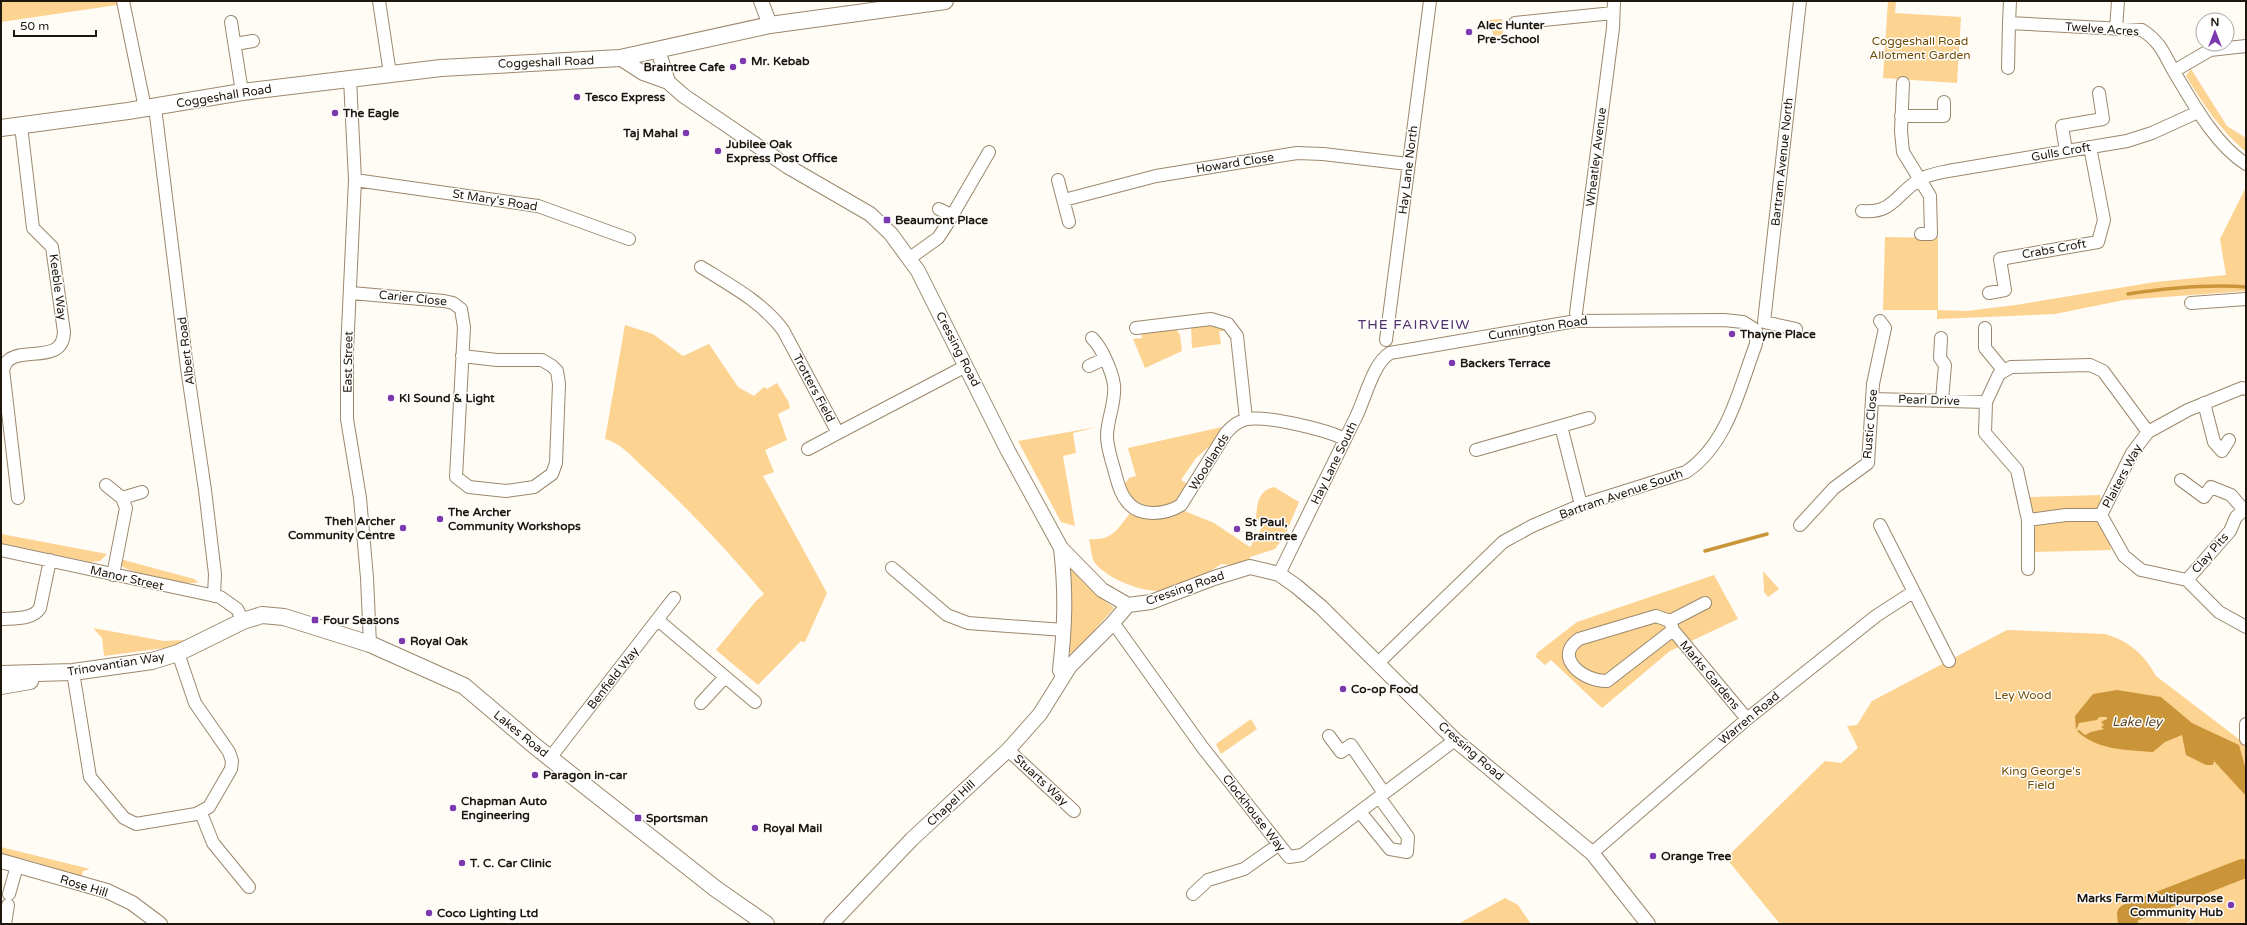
<svg xmlns="http://www.w3.org/2000/svg" width="2247" height="925" font-family="'Varela Round',sans-serif">
<style>
.green{fill:#fdd392}
.water{fill:#ca9539}
.lines{fill:none;stroke-linecap:round;stroke-linejoin:round}
.stream{stroke:#ca9539;stroke-width:3.5}
.river{stroke:#ca9539;stroke-width:20}
.minor-casing{stroke:#9b886d;stroke-width:14}
.tertiary-casing{stroke:#9b886d;stroke-width:16}
.secondary-casing{stroke:#9b886d;stroke-width:18}
.minor{stroke:#fff;stroke-width:12}
.tertiary{stroke:#fff;stroke-width:14}
.secondary{stroke:#fff;stroke-width:16}
.poi-dot{fill:#7c39ae;stroke:#fff;stroke-width:1.5}
.labels{text-anchor:middle;dominant-baseline:central;stroke-width:3;stroke-linejoin:round;paint-order:stroke}
.poi-label{font-size:12px;font-weight:bold;fill:#1e170d;stroke:#fff;text-anchor:start}
.street-label{font-size:12px;fill:#1e170d;stroke:#fff}
.park-label{font-size:12px;fill:#704d03;stroke:#fff}
.water-label{font-size:13px;font-style:italic;fill:#624b26;stroke:#fff}
.quarter-label{font-size:14px;letter-spacing:1px;fill:#4e2f69;stroke:#fff}
</style>
<rect width="100%" height="100%" fill="#fffbf5"/>
<path class="green" d="M 1,1 L 120,1 L 117,5 L 1,22 Z
M 1888,1 L 1896,1 L 1895,13 L 1961,17 L 1957,83 L 1883,78 Z
M 1502,19 L 1503,35 L 1494,36 L 1487,20 Z
M 2191,69 L 2227,126 L 2246,138 L 2246,152 C 2221,131 2203,104 2186,76 Z
M 2246,187 L 2246,291 L 2124,300 L 2055,314 L 1937,319 L 1937,310 L 1883,310 L 1885,237 L 1938,238 L 1938,310 L 1966,311 L 2016,305 L 2155,282 L 2226,275 L 2220,239 Z
M 1216,323 L 1228,331 L 1219,331 L 1221,344 L 1192,348 L 1191,327 Z
M 625,325 L 653,334 L 683,356 L 709,344 L 738,387 L 754,396 L 764,387 L 767,389 L 777,383 L 788,401 L 790,408 L 778,414 L 787,440 L 765,450 L 774,472 L 763,476 L 827,593 L 805,642 L 801,641 L 758,685 L 716,650 L 756,601 L 764,594 C 727,550 687,507 644,468 C 632,457 621,443 605,439 Z
M 1176,329 L 1180,335 L 1182,351 L 1145,368 L 1133,339 L 1142,338 L 1141,330 Z
M 1097,427 L 1073,433 L 1076,453 L 1063,456 L 1075,526 L 1061,522 L 1018,441 Z
M 1222,427 L 1211,445 L 1196,458 L 1181,480 L 1188,484 C 1183,491 1179,500 1170,504 C 1151,512 1130,502 1125,484 L 1129,478 L 1136,476 L 1128,448 Z
M 1274,487 L 1299,502 L 1285,535 L 1275,549 L 1250,557 L 1249,564 L 1240,566 L 1221,564 C 1211,572 1180,586 1168,590 C 1148,595 1108,580 1095,563 C 1091,558 1091,546 1089,539 C 1112,541 1117,530 1130,513 L 1160,518 L 1173,517 L 1182,510 L 1214,523 L 1250,547 L 1264,524 L 1256,518 C 1257,504 1258,491 1274,487 Z
M 2100,495 L 2111,550 L 2034,552 L 2030,497 Z
M 1,534 L 107,554 L 100,561 L 90,562 L 1,543 Z
M 120,559 L 194,579 L 198,582 C 190,587 130,573 122,566 Z
M 1068,563 L 1071,563 L 1096,594 L 1114,608 L 1076,651 L 1068,654 L 1070,645 Z
M 1763,571 L 1779,589 L 1768,597 L 1764,592 Z
M 1714,575 L 1738,619 L 1670,651 L 1602,708 L 1551,660 L 1545,665 L 1536,657 L 1537,653 L 1577,622 Z
M 93,628 L 164,641 L 186,640 L 172,647 L 104,656 L 102,638 Z
M 2007,630 L 2105,634 C 2129,641 2144,654 2156,676 L 2244,743 L 2246,748 L 2246,924 L 2187,924 L 2194,919 L 2185,924 L 1780,924 L 1726,858 L 1825,761 L 1841,763 L 1858,748 L 1847,726 L 1857,725 L 1872,701 Z
M 1251,719 L 1257,729 L 1221,754 L 1216,744 Z
M 1,847 L 90,869 L 83,871 L 81,878 C 55,872 29,854 1,858 Z
M 1505,898 L 1518,905 L 1531,924 L 1458,924 Z"/>
<path class="water" d="M 2117,690 L 2161,697 L 2192,723 L 2239,745 L 2246,770 L 2246,796 L 2214,761 L 2213,765 L 2206,765 L 2186,755 L 2182,735 L 2165,742 L 2153,752 C 2127,750 2096,750 2077,731 L 2079,730 L 2085,735 L 2091,732 L 2104,729 L 2101,727 L 2104,725 L 2101,722 L 2107,719 L 2107,717 L 2099,717 L 2097,720 L 2079,723 L 2076,730 L 2075,716 L 2093,694 Z"/>
<g class="lines">
<path class="stream" d="M 2128,294 C 2168,288 2206,284 2246,287
M 1705,551 L 1767,534"/>
<path class="river" d="M 2128,924 L 2127,914 L 2242,869"/>
<defs>
<path id="minor" d="M 123,1 L 145,108
M 379,1 L 390,74
M 2010,1 L 2009,23 L 2142,30 C 2162,43 2164,55 2176,75 C 2194,105 2216,145 2246,164
M 231,22 L 242,92
M 1515,23 L 1613,13
M 2116,29 L 2118,1
M 235,44 L 253,41
M 2008,68 L 2009,23
M 2174,71 L 2210,50 L 2246,46
M 350,79 L 355,180 L 347,351 L 347,419 L 360,498 L 367,578 L 370,644
M 1903,83 L 1901,131 L 1903,152 L 1930,196 L 1931,234 L 1921,234
M 155,107 L 187,368 L 205,490 L 215,574 L 214,596
M 1901,116 L 1944,116 L 1944,102
M 2066,151 L 2062,126 L 2103,119 L 2099,93
M 355,180 L 538,206 L 629,239
M 1058,180 L 1069,222
M 1064,200 L 1156,176 L 1297,153 L 1323,154 L 1408,164
M 939,209 L 953,216
M 1862,211 C 1893,214 1896,194 1919,180 C 1926,175 1939,173 1948,171 L 2127,141 L 2152,133 L 2198,112
M 910,258 L 938,238 L 946,226 L 989,152
M 701,267 C 730,285 762,302 783,330 L 838,433 L 966,366
M 351,293 L 444,301 L 453,303 L 461,309 L 464,327 L 456,477 L 469,487 L 506,491 L 534,487 L 552,474 L 556,463 L 559,384 L 557,371 L 552,366 L 542,360 L 497,360 L 462,356
M 1989,293 L 2005,290 L 2000,259 L 2098,242 L 2104,220 L 2090,147
M 2191,303 L 2246,299
M 1576,313 L 1613,28 L 1614,1
M 1136,328 L 1211,319 L 1228,324 L 1237,336 L 1246,419
M 1985,328 L 1985,348 L 2004,371
M 1796,329 L 1764,322 L 1800,1
M 1092,338 C 1102,348 1112,371 1114,385 C 1116,402 1107,419 1107,436 C 1107,447 1111,458 1114,469 C 1117,479 1119,492 1126,500 C 1138,518 1165,515 1181,505 L 1226,433 C 1232,426 1238,421 1247,419 C 1269,416 1324,429 1345,439
M 1941,338 L 1940,358 L 1945,365 L 1942,400
M 1386,340 L 1430,1
M 1089,366 L 1104,359
M 1873,399 L 1986,402
M 2204,403 L 2214,442 L 2222,451 L 2229,440
M 1561,426 L 1589,418
M 808,449 L 838,433
M 1476,450 L 1561,426 L 1581,505
M 2181,480 L 2204,497 L 2211,487 L 2231,495 L 2243,509
M 106,485 L 122,498 L 126,508 L 113,575
M 18,498 L 3,369 C 5,366 6,361 10,359 C 27,348 63,363 64,332 L 52,247 L 33,228 L 21,126
M 122,498 L 142,492
M 2028,520 L 2066,515 L 2101,515
M 1800,525 L 1834,488 L 1868,463 L 1873,384 L 1885,328 L 1880,321
M 1880,525 L 1949,661
M 1,550 L 220,597 L 237,609 L 243,621
M 892,568 L 947,615 L 968,623 L 1064,630
M 2028,569 L 2028,520 L 2017,470 L 1985,433 L 1986,402 L 1999,374 L 2011,367 L 2090,365 L 2103,371 L 2148,432
M 1279,574 C 1304,522 1330,470 1356,417 C 1365,399 1373,363 1390,353 L 1576,321 L 1724,320 L 1743,322 L 1756,330 L 1756,344 C 1739,389 1728,444 1686,472 L 1581,505 L 1532,526 L 1503,542 L 1377,664
M 2187,580 L 2141,570 L 2124,556 L 2101,515 L 2132,453 L 2148,432 L 2188,410 L 2242,388 L 2246,389
M 2187,580 L 2230,531 L 2236,517 L 2246,508
M 2187,580 L 2219,612 L 2246,627
M 1,619 C 13,618 33,620 40,608 L 50,560
M 659,621 L 755,702
M 1670,621 L 1705,603
M 1111,625 L 1117,628 L 1203,748 L 1289,857 L 1302,855 L 1455,740
M 1673,630 L 1607,681 C 1585,682 1552,658 1579,639 L 1656,616 L 1670,621 L 1673,630 L 1747,719
M 73,672 L 90,777 L 124,818 L 136,824 L 196,814 L 209,807 L 231,769 L 232,761 L 229,752 L 195,703 L 178,653
M 701,703 L 725,677
M 2246,724 L 2246,739
M 1329,736 L 1341,752 L 1351,745 L 1384,793
M 1008,750 L 1074,811
M 550,758 L 674,598
M 1360,812 L 1390,849 L 1407,852 L 1408,837 L 1379,797
M 201,813 L 213,843 L 249,887
M 1592,853 L 1747,719 L 1876,616 L 1913,592
M 9,894 L 17,866
M 1193,894 L 1208,880 L 1244,869 L 1278,845
M 5,924 L 8,905"/>
<path id="tertiary" d="M 761,1 L 770,25
M 658,50 L 668,82 L 684,96 L 787,166 L 870,214 L 891,234 L 918,271 L 1008,451 L 1061,548 L 1102,590 L 1128,605 L 1151,602 L 1214,578 L 1250,567 L 1279,574 L 1296,586 L 1321,607 L 1455,740 L 1592,853 L 1648,924
M 620,58 L 643,73 L 668,82
M 1061,548 C 1066,593 1065,625 1060,670 L 1063,677
M 1,861 L 107,891 L 132,903 L 160,924
M 831,924 L 912,839 L 1008,750 L 1040,714 L 1070,666 L 1111,625 L 1128,605"/>
<path id="secondary" d="M 1,128 L 128,111 L 242,92 L 441,68 L 620,58 L 770,25 L 945,1
M 1,674 L 73,672 L 152,661 L 178,653 L 243,621 L 262,615 L 284,617 L 370,644 L 464,686 L 536,747 L 716,889 L 766,924
M 1,686 L 30,681"/>
</defs>
<use href="#minor" class="minor-casing"/>
<use href="#tertiary" class="tertiary-casing"/>
<use href="#secondary" class="secondary-casing"/>
<use href="#minor" class="minor"/>
<use href="#tertiary" class="tertiary"/>
<use href="#secondary" class="secondary"/>
</g>
<g class="poi-dot">
<circle cx="1469" cy="32" r="4"/>
<circle cx="743" cy="61" r="4"/>
<circle cx="733" cy="67" r="4"/>
<circle cx="577" cy="97" r="4"/>
<circle cx="335" cy="113" r="4"/>
<circle cx="686" cy="133" r="4"/>
<circle cx="718" cy="151" r="4"/>
<rect x="883" y="216" width="8" height="8" rx="2"/>
<circle cx="1732" cy="334" r="4"/>
<circle cx="1452" cy="363" r="4"/>
<circle cx="391" cy="398" r="4"/>
<circle cx="440" cy="519" r="4"/>
<circle cx="403" cy="528" r="4"/>
<circle cx="1237" cy="529" r="4"/>
<rect x="311" y="616" width="8" height="8" rx="2"/>
<circle cx="402" cy="641" r="4"/>
<circle cx="1343" cy="689" r="4"/>
<circle cx="535" cy="775" r="4"/>
<circle cx="453" cy="808" r="4"/>
<rect x="634" y="814" width="8" height="8" rx="2"/>
<circle cx="755" cy="828" r="4"/>
<circle cx="1653" cy="856" r="4"/>
<circle cx="462" cy="863" r="4"/>
<circle cx="2231" cy="905" r="4"/>
<circle cx="429" cy="913" r="4"/>
</g>
<g class="labels">
<g class="poi-label">
<text x="1477" y="25">Alec Hunter<tspan x="1477" dy="14">Pre-School</tspan></text>
<text x="751" y="61">Mr. Kebab</text>
<text x="725" y="67" text-anchor="end">Braintree Cafe</text>
<text x="585" y="97">Tesco Express</text>
<text x="343" y="113">The Eagle</text>
<text x="678" y="133" text-anchor="end">Taj Mahal</text>
<text x="726" y="144">Jubilee Oak<tspan x="726" dy="14">Express Post Office</tspan></text>
<text x="895" y="220">Beaumont Place</text>
<text x="1740" y="334">Thayne Place</text>
<text x="1460" y="363">Backers Terrace</text>
<text x="399" y="398">KI Sound &amp; Light</text>
<text x="448" y="512">The Archer<tspan x="448" dy="14">Community Workshops</tspan></text>
<text x="395" y="521" text-anchor="end">Theh Archer<tspan x="395" dy="14">Community Centre</tspan></text>
<text x="1245" y="522">St Paul,<tspan x="1245" dy="14">Braintree</tspan></text>
<text x="323" y="620">Four Seasons</text>
<text x="410" y="641">Royal Oak</text>
<text x="1351" y="689">Co-op Food</text>
<text x="543" y="775">Paragon in-car</text>
<text x="461" y="801">Chapman Auto<tspan x="461" dy="14">Engineering</tspan></text>
<text x="646" y="818">Sportsman</text>
<text x="763" y="828">Royal Mail</text>
<text x="1661" y="856">Orange Tree</text>
<text x="470" y="863">T. C. Car Clinic</text>
<text x="2223" y="898" text-anchor="end">Marks Farm Multipurpose<tspan x="2223" dy="14">Community Hub</tspan></text>
<text x="437" y="913">Coco Lighting Ltd</text>
</g>
<g class="street-label">
<text transform="translate(2102 29) rotate(4)">Twelve Acres</text>
<text transform="translate(546 62) rotate(-2)">Coggeshall Road</text>
<text transform="translate(224 96) rotate(-9)">Coggeshall Road</text>
<text transform="translate(2061 152) rotate(-10)">Gulls Croft</text>
<text transform="translate(1596 157) rotate(-83)">Wheatley Avenue</text>
<text transform="translate(1782 162) rotate(-84)">Bartram Avenue North</text>
<text transform="translate(1235 163) rotate(-9)">Howard Close</text>
<text transform="translate(1408 170) rotate(-83)">Hay Lane North</text>
<text transform="translate(495 200) rotate(9)">St Mary's Road</text>
<text transform="translate(2054 249) rotate(-10)">Crabs Croft</text>
<text transform="translate(58 287) rotate(82)">Keeble Way</text>
<text transform="translate(413 298) rotate(6)">Carier Close</text>
<text transform="translate(1538 328) rotate(-9)">Cunnington Road</text>
<text transform="translate(958 349) rotate(63)">Cressing Road</text>
<text transform="translate(186 351) rotate(-97)">Albert Road</text>
<text transform="translate(348 362) rotate(-89)">East Street</text>
<text transform="translate(814 388) rotate(62)">Trotters Field</text>
<text transform="translate(1929 400) rotate(2)">Pearl Drive</text>
<text transform="translate(1870 424) rotate(-85)">Rustic Close</text>
<text transform="translate(1209 462) rotate(-58)">Woodlands</text>
<text transform="translate(1334 463) rotate(-64)">Hay Lane South</text>
<text transform="translate(2122 476) rotate(-62)">Plaiters Way</text>
<text transform="translate(1621 494) rotate(-19)">Bartram Avenue South</text>
<text transform="translate(2210 553) rotate(-49)">Clay Pits</text>
<text transform="translate(127 578) rotate(13)">Manor Street</text>
<text transform="translate(1185 588) rotate(-19)">Cressing Road</text>
<text transform="translate(116 664) rotate(-9)">Trinovantian Way</text>
<text transform="translate(1710 675) rotate(50)">Marks Gardens</text>
<text transform="translate(613 678) rotate(-52)">Benfield Way</text>
<text transform="translate(1749 718) rotate(-40)">Warren Road</text>
<text transform="translate(521 734) rotate(39)">Lakes Road</text>
<text transform="translate(1471 751) rotate(41)">Cressing Road</text>
<text transform="translate(1041 780) rotate(43)">Stuarts Way</text>
<text transform="translate(951 803) rotate(-43)">Chapel Hill</text>
<text transform="translate(1254 813) rotate(52)">Clockhouse Way</text>
<text transform="translate(84 886) rotate(17)">Rose Hill</text>
</g>
<g class="park-label">
<text x="1920" y="41">Coggeshall Road<tspan x="1920" dy="14">Allotment Garden</tspan></text>
<text x="2023" y="695">Ley Wood</text>
<text x="2041" y="771">King George's<tspan x="2041" dy="14">Field</tspan></text>
</g>
<g class="water-label">
<text x="2137" y="722">Lake ley</text>
</g>
<g class="quarter-label">
<text x="1414" y="324">THE FAIRVEIW</text>
</g>
</g>
<rect width="2247" height="925" fill="none" stroke="#1e170d" stroke-width="4"/>
<g transform="translate(2215 32)"><circle r="19" fill="#ffffff" stroke="#a5a29e"/>
<path d="M0-3L7 15L0 10L-7 15Z" fill="#7c39ae"/>
<text y="-6" font-size="11" font-weight="bold" text-anchor="middle" fill="#1e170d">N</text>
</g>
<path d="M14 30v6h82v-6" fill="none" stroke="#1e170d" stroke-width="2"/>
<text x="20" y="30" font-size="12" fill="#1e170d" stroke="#ffffff" stroke-width="3" paint-order="stroke">50 m</text>
</svg>
